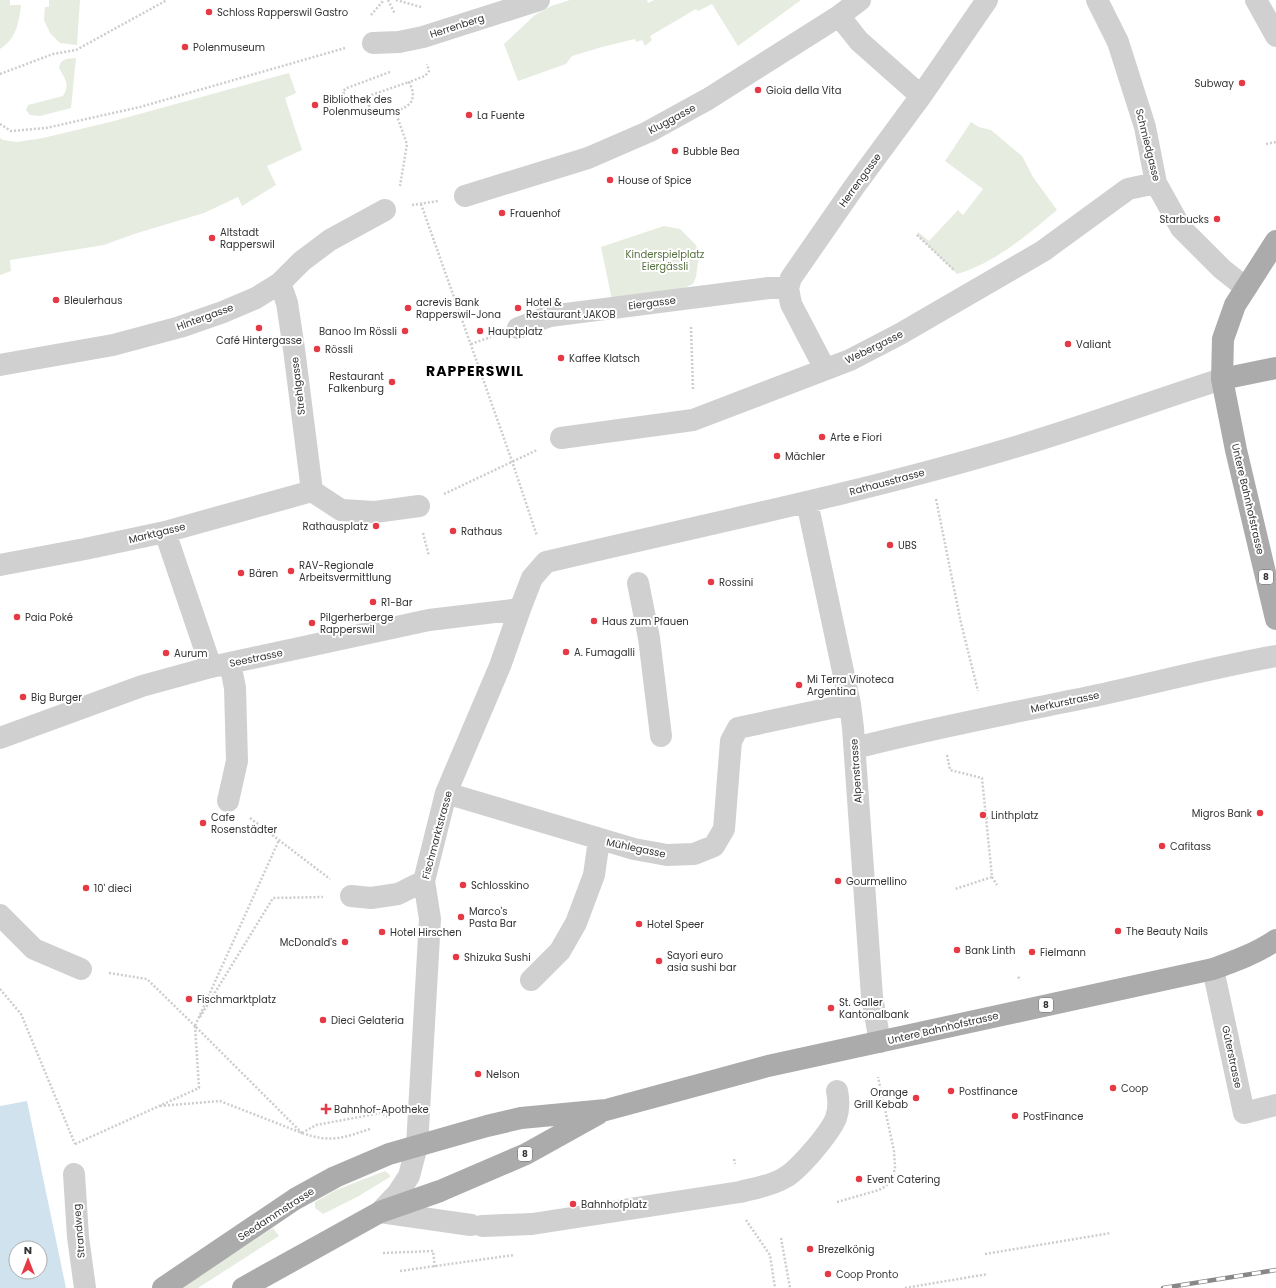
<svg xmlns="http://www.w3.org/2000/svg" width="1276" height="1288" font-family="Poppins,sans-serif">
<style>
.green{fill:#e6ecdf}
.water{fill:#cfe2ee;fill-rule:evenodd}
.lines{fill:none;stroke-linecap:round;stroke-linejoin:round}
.path{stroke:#cdcdcd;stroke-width:2.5;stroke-dasharray:2 2;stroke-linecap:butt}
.minor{stroke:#d0d0d0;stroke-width:22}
.major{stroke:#ababab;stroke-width:22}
.rail-casing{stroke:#888;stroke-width:4.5}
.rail{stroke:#fff;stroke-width:3;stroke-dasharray:9;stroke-linecap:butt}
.poi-dot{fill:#e63946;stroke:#fff;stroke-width:1.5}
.labels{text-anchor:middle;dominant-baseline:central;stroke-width:4;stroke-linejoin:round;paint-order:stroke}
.shield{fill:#fff;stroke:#707070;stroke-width:1}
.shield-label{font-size:9px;font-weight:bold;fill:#333}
.poi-label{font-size:10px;fill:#333;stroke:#fff;text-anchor:start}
.street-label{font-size:10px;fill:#333;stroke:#fff}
.park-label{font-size:10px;fill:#56703f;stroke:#fff}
.district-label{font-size:14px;font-weight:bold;letter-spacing:1px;fill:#000;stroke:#fff}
</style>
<rect width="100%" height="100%" fill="#fff"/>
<path class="green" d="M 0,0 L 10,0 L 10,5 L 21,5 C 19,23 16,39 0,49 Z
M 49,0 L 80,0 L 77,45 L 60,43 L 50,33 L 44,20 L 45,7 L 49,7 Z
M 570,0 L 647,0 L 648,3 L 654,0 L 801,0 L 738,46 L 712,4 L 698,11 L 696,9 L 650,36 L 652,40 L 645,46 L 642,40 L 636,42 L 635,39 L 602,47 L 572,56 L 566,64 L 518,81 L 504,44 L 535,15 L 551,6 Z
M 76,58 L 71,108 L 40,116 L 30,115 L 26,110 L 28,105 L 63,96 C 71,83 64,79 59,67 L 61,62 L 66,59 Z
M 289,73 L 296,93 L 285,98 L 302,150 L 267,166 L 276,185 L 242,206 L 238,197 L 204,213 L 134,234 L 104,245 L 10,260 L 11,271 L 0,275 L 0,138 L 3,140 L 17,142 L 43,138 L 114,121 Z
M 971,122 L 979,127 L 991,130 L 1022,156 L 1033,177 L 1057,210 C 1027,235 995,263 957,274 L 917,235 L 918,232 L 929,241 L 958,210 L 963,215 L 983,189 L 945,161 Z
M 664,226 L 680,229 L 696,245 L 699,255 L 696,277 L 693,284 L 682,289 L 612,300 L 601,247 Z
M 385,1171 L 390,1175 L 390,1177 L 357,1197 L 323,1214 L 315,1208 L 315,1202 L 336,1190 Z
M 273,1228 L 279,1236 L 198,1288 L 180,1288 Z"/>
<path class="water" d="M 27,1101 L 66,1288 L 0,1288 L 0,1106 ZM 16,1248 L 40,1248 L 40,1272 L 16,1272 Z"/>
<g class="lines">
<path class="path" d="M 388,0 L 395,14
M 396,0 L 421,7
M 371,15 L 384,0
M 390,72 L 347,88 L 343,91 L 346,101 L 351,102 L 409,82
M 0,74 L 53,54 L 76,50 L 167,0
M 340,97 L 345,95
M 367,97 C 368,102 369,108 373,111 C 381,117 409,110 412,100 C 414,94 412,87 409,82 L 425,76 L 429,71 L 427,64
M 395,111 L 407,144 L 400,186
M 0,124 L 11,131 L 46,128 L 140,107 L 345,48
M 1266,144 L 1276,142
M 421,204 L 512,461 L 537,536
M 412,205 L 438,201
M 917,235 L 954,270
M 691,327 L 693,390
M 471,344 L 491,337
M 444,494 L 537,450
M 936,499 L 961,623 L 978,691
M 423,533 L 429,556
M 947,755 L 950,770 L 982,778 L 992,877 L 955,889
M 250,818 L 330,879
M 986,818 L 1024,812
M 992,877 L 997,885
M 109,973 L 147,979 L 195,1026
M 1018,977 L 1021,980
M 0,989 L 21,1014 L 75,1144
M 200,1017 L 273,898 L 323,897
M 160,1106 L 220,1101 L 302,1133 L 195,1026 L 279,840
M 302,1133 L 316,1125 L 381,1113 L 390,1118
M 302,1133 C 331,1143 343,1138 370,1129
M 75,1144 L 199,1088 L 195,1026
M 734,1159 L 735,1164
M 837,1202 L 879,1190 L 886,1186 L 893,1176 L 895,1168 L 894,1151 L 878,1077
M 746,1220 L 770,1255 L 775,1288
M 781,1238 L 790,1288
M 383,1253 L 433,1251 L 435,1267
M 985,1254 L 1111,1233
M 400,1271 L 514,1255
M 905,1288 L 988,1274"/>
<path class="minor" d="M 1097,0 L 1118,42 L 1145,127 L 1156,183 L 1181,228 L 1222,269 L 1246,288
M 1256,0 L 1276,36
M 839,16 L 859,41 L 921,96
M 373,43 L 399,42 L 423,37 L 539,0
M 465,196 L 588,158 L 648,132 L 708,99 L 839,16 L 860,0
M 280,283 L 287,303 L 294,349 L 312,491
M 518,328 L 550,316 L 769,288 L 788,288
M 0,365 L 113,345 L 180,327 L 223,312 L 256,298 L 280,283 L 302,261 L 330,240 L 385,210
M 825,369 L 791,304 L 788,288 L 791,278 L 854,187 L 921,96 L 987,0
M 561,438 L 693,420 L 850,360 L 900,334 L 1043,251 L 1128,189 L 1156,183
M 312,491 L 341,510 L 375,512 L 419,506
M 807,502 L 850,704 L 853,728 L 872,997 L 880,1042
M 165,532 L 211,667
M 0,565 L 85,549 L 165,532 L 312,491
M 638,583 L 649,638 L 661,736
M 0,738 L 142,686 L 211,667 L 429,620 L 520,609
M 855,748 C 932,728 1011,713 1089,697 C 1152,684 1213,667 1276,656
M 446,793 L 634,849 L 667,855 L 694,854 L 714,846 L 724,829 L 731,741 L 738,728 L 850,704
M 228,801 L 237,761 L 235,688 L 230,663
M 351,896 L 371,898 L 398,894 L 424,881
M 0,915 L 34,949 L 81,969
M 1213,969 L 1244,1113 L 1276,1105
M 531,980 L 560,951 L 576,923 L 594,875 L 599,840
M 74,1174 L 78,1237 L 85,1288
M 380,1212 L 398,1193 L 409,1176 L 417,1146 L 430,919 L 424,881 L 446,793 L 500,666 L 520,609 L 532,578 L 546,562 C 706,524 867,492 1025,444 C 1091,424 1156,400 1222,379
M 380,1212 L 471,1225
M 482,1226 L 532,1224 L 740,1192 C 755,1188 771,1186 784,1178 C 798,1171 830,1133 836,1118 C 839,1109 839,1100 837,1091"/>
<path class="major" d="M 1276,241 L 1235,305 L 1223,339 L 1222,379 L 1236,450 L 1276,619
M 1222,379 L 1276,368
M 163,1288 L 295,1199 L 335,1177 L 389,1154 L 487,1126 L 521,1118 L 606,1110 L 768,1066 L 1213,969 C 1235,961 1257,953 1276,940
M 243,1288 L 380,1212 L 440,1191 L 526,1154 L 598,1114"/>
<defs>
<path id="rail" d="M 1163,1288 L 1276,1270"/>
</defs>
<use href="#rail" class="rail-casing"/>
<use href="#rail" class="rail"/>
</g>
<g class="poi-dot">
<circle cx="209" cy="12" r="4"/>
<circle cx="185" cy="47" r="4"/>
<circle cx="1242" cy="83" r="4"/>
<circle cx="758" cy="90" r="4"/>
<circle cx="315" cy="105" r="4"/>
<circle cx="469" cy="115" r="4"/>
<circle cx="675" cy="151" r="4"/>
<circle cx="610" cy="180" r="4"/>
<circle cx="502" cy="213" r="4"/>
<circle cx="1217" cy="219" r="4"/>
<circle cx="212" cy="238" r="4"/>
<circle cx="56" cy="300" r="4"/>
<circle cx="408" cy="308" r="4"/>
<circle cx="518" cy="308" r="4"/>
<circle cx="259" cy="328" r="4"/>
<circle cx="405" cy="331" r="4"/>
<circle cx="480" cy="331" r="4"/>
<circle cx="1068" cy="344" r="4"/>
<circle cx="317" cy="349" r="4"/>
<circle cx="561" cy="358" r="4"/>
<circle cx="392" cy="382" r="4"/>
<circle cx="822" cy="437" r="4"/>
<circle cx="777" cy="456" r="4"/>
<circle cx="376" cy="526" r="4"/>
<circle cx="453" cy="531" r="4"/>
<circle cx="890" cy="545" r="4"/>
<circle cx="291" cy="571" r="4"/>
<circle cx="241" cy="573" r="4"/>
<circle cx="711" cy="582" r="4"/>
<circle cx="373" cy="602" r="4"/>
<circle cx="17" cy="617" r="4"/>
<circle cx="594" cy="621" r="4"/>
<circle cx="312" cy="623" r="4"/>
<circle cx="566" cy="652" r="4"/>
<circle cx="166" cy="653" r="4"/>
<circle cx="799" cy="685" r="4"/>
<circle cx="23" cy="697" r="4"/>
<circle cx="1260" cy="813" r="4"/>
<circle cx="983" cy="815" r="4"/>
<circle cx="203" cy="823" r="4"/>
<circle cx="1162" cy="846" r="4"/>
<circle cx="838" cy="881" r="4"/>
<circle cx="463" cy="885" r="4"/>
<circle cx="86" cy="888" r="4"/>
<circle cx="461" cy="917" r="4"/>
<circle cx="639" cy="924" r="4"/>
<circle cx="1118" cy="931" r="4"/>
<circle cx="382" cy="932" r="4"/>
<circle cx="345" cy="942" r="4"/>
<circle cx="957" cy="950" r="4"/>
<circle cx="1032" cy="952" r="4"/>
<circle cx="456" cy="957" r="4"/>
<circle cx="659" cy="961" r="4"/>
<circle cx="189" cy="999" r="4"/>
<circle cx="831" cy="1008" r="4"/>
<circle cx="323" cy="1020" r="4"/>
<circle cx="478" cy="1074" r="4"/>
<circle cx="1113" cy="1088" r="4"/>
<circle cx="951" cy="1091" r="4"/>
<circle cx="916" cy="1098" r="4"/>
<path d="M324 1103h4v4h4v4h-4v4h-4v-4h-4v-4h4z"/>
<circle cx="1015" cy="1116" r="4"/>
<circle cx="859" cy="1179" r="4"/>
<circle cx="573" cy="1204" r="4"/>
<circle cx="810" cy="1249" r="4"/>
<circle cx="828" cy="1274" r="4"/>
</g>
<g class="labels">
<g class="shield">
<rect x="1259" y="570" width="14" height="14" rx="3"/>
<rect x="1039" y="998" width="14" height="14" rx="3"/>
<rect x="518" y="1147" width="14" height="14" rx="3"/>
</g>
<g class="shield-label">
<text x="1266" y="577">8</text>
<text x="1046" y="1005">8</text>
<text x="525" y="1154">8</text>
</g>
<g class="poi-label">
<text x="217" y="12">Schloss Rapperswil Gastro</text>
<text x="193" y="47">Polenmuseum</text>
<text x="1234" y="83" text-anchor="end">Subway</text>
<text x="766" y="90">Gioia della Vita</text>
<text x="323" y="99">Bibliothek des<tspan x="323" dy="12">Polenmuseums</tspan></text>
<text x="477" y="115">La Fuente</text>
<text x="683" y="151">Bubble Bea</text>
<text x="618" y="180">House of Spice</text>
<text x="510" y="213">Frauenhof</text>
<text x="1209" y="219" text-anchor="end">Starbucks</text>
<text x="220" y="232">Altstadt<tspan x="220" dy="12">Rapperswil</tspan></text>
<text x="64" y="300">Bleulerhaus</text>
<text x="416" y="302">acrevis Bank<tspan x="416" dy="12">Rapperswil-Jona</tspan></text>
<text x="526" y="302">Hotel &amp;<tspan x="526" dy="12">Restaurant JAKOB</tspan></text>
<text x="397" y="331" text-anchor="end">Banoo Im Rössli</text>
<text x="488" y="331">Hauptplatz</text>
<text x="259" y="340" text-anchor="middle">Café Hintergasse</text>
<text x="1076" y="344">Valiant</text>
<text x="325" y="349">Rössli</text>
<text x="569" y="358">Kaffee Klatsch</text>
<text x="384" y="376" text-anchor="end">Restaurant<tspan x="384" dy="12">Falkenburg</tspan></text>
<text x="830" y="437">Arte e Fiori</text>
<text x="785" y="456">Mächler</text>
<text x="368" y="526" text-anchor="end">Rathausplatz</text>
<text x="461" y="531">Rathaus</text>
<text x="898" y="545">UBS</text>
<text x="299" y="565">RAV-Regionale<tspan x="299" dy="12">Arbeitsvermittlung</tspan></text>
<text x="249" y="573">Bären</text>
<text x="719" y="582">Rossini</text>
<text x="381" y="602">R1-Bar</text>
<text x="25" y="617">Paia Poké</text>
<text x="320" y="617">Pilgerherberge<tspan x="320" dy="12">Rapperswil</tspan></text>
<text x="602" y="621">Haus zum Pfauen</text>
<text x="574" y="652">A. Fumagalli</text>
<text x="174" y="653">Aurum</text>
<text x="807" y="679">Mi Terra Vinoteca<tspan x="807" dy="12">Argentina</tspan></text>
<text x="31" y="697">Big Burger</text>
<text x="1252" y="813" text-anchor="end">Migros Bank</text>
<text x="991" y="815">Linthplatz</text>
<text x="211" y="817">Cafe<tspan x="211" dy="12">Rosenstädter</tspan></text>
<text x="1170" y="846">Cafitass</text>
<text x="846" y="881">Gourmellino</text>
<text x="471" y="885">Schlosskino</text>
<text x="94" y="888">10' dieci</text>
<text x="469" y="911">Marco's<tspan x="469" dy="12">Pasta Bar</tspan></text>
<text x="647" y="924">Hotel Speer</text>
<text x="1126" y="931">The Beauty Nails</text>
<text x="390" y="932">Hotel Hirschen</text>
<text x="337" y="942" text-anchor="end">McDonald's</text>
<text x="965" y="950">Bank Linth</text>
<text x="1040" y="952">Fielmann</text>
<text x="667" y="955">Sayori euro<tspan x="667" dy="12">asia sushi bar</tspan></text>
<text x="464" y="957">Shizuka Sushi</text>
<text x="197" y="999">Fischmarktplatz</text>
<text x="839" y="1002">St. Galler<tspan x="839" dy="12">Kantonalbank</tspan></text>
<text x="331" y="1020">Dieci Gelateria</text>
<text x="486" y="1074">Nelson</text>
<text x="1121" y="1088">Coop</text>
<text x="959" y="1091">Postfinance</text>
<text x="908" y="1092" text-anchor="end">Orange<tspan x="908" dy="12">Grill Kebab</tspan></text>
<text x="334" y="1109">Bahnhof-Apotheke</text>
<text x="1023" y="1116">PostFinance</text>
<text x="867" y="1179">Event Catering</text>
<text x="581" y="1204">Bahnhofplatz</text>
<text x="818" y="1249">Brezelkönig</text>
<text x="836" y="1274">Coop Pronto</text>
</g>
<g class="street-label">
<text transform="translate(457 26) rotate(-18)">Herrenberg</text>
<text transform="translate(672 119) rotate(-28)">Kluggasse</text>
<text transform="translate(1148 145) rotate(76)">Schmiedgasse</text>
<text transform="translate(860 180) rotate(-54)">Herrengasse</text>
<text transform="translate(652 303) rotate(-7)">Eiergasse</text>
<text transform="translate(205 317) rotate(-20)">Hintergasse</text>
<text transform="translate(874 347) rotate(-26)">Webergasse</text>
<text transform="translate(298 386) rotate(-97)">Strehlgasse</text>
<text transform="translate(887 482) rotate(-15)">Rathausstrasse</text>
<text transform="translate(1248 499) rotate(77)">Untere Bahnhofstrasse</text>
<text transform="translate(157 533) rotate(-14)">Marktgasse</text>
<text transform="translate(256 658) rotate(-12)">Seestrasse</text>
<text transform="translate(1065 702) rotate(-12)">Merkurstrasse</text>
<text transform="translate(856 771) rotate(-94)">Alpenstrasse</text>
<text transform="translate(437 835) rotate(-75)">Fischmarktstrasse</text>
<text transform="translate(636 848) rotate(12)">Mühlegasse</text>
<text transform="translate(943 1028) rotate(-13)">Untere Bahnhofstrasse</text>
<text transform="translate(1232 1057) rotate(78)">Güterstrasse</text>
<text transform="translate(276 1214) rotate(-33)">Seedammstrasse</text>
<text transform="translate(79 1231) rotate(-95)">Strandweg</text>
</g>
<g class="park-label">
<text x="665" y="254">Kinderspielplatz<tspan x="665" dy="12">Eiergässli</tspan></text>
</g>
<g class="district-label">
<text x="475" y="371">RAPPERSWIL</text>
</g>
</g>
<g transform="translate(28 1260)"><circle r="19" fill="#ffffff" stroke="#adadad"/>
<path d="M0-3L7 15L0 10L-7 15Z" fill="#e63946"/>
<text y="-6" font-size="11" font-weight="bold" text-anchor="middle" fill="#333333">N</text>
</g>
</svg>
